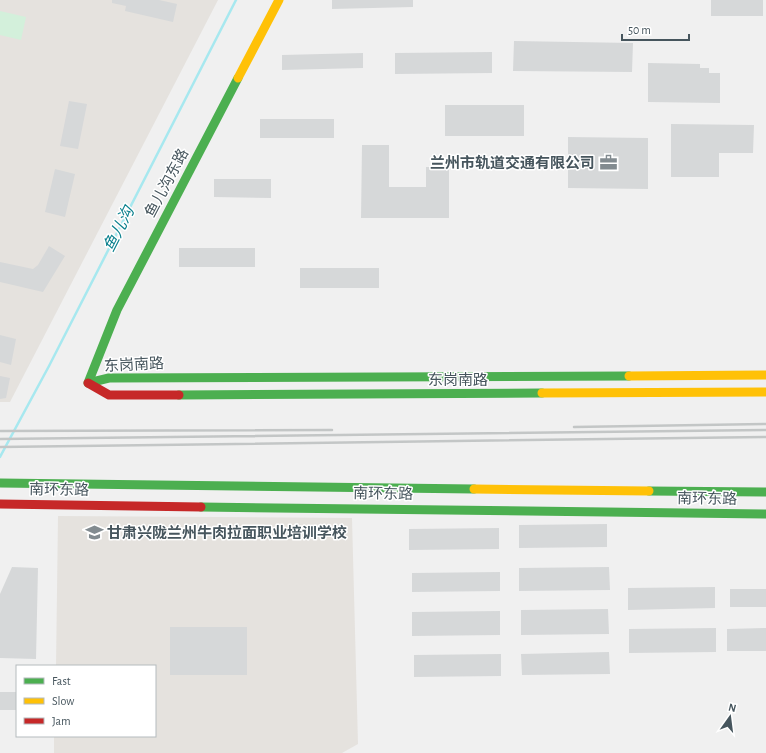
<svg xmlns="http://www.w3.org/2000/svg" width="766" height="753" font-family="'Alegreya Sans','Noto Sans SC',sans-serif">
<style>
.commercial{fill:#e5e2de}
.green{fill:#d3f0db}
.lines{fill:none;stroke-linecap:round;stroke-linejoin:round}
.stream{stroke:#a7e8ef;stroke-width:2.5}
.building{fill:#d6d8d9}
.fast{stroke:#4caf50;stroke-width:9}
.slow{stroke:#ffc107;stroke-width:9}
.jam{stroke:#c62828;stroke-width:9}
.rail{stroke:#c3c6c6;stroke-width:2.5}
.labels{text-anchor:middle;dominant-baseline:central;stroke-width:3;stroke-linejoin:round;paint-order:stroke}
.poi-label{font-size:15px;font-weight:bold;fill:#46555d;stroke:#fff;text-anchor:end}
.street-label{font-size:15px;fill:#46555d;stroke:#fff}
.water-label{font-size:16px;font-style:italic;fill:#0b818e;stroke:#fff}
</style>
<rect width="100%" height="100%" fill="#f0f0f0"/>
<path class="commercial" d="M 0,0 L 218,0 L 10,402 L 0,402 Z
M 58,516 L 352,518 L 358,744 L 342,753 L 54,753 L 54,736 L 155,736 L 155,666 L 56,666 Z"/>
<path class="green" d="M 0,11 L 26,17 L 21,40 L 0,35 Z"/>
<g class="lines">
<path class="stream" d="M 0,457 L 49,366 L 236,0"/>
</g>
<path class="building" d="M 112,0 L 159,0 L 177,4 L 173,22 L 125,11 L 126,6 L 112,3 Z
M 332,0 L 413,0 L 413,7 L 332,9 Z
M 711,0 L 763,0 L 763,16 L 711,16 Z
M 514,41 L 633,43 L 632,72 L 513,71 Z
M 492,52 L 492,73 L 395,74 L 395,53 Z
M 363,53 L 363,68 L 282,70 L 282,55 Z
M 648,63 L 700,64 L 700,68 L 709,68 L 709,73 L 720,73 L 720,103 L 648,102 Z
M 69,101 L 87,104 L 78,149 L 60,146 Z
M 445,105 L 524,105 L 524,136 L 445,136 Z
M 260,119 L 334,119 L 334,138 L 260,138 Z
M 671,124 L 754,125 L 753,153 L 719,153 L 719,177 L 671,177 Z
M 568,137 L 648,138 L 648,189 L 568,188 Z
M 362,145 L 389,145 L 389,187 L 426,187 L 426,167 L 449,167 L 449,218 L 361,218 Z
M 55,169 L 75,174 L 65,217 L 45,212 Z
M 214,179 L 271,179 L 271,198 L 214,197 Z
M 49,246 L 65,256 L 43,292 L 0,282 L 0,262 L 33,269 L 38,265 Z
M 179,248 L 255,248 L 255,267 L 179,267 Z
M 300,268 L 379,268 L 379,288 L 300,288 Z
M 0,335 L 16,339 L 11,365 L 0,362 Z
M 0,376 L 10,378 L 6,398 L 0,399 Z
M 607,524 L 607,547 L 519,548 L 519,525 Z
M 499,528 L 499,549 L 409,550 L 409,529 Z
M 12,567 L 38,568 L 36,659 L 0,658 L 0,594 Z
M 609,567 L 610,590 L 519,591 L 519,568 Z
M 500,572 L 500,591 L 412,592 L 412,573 Z
M 715,587 L 715,608 L 628,610 L 628,588 Z
M 730,589 L 766,589 L 766,607 L 730,607 Z
M 608,609 L 609,634 L 521,635 L 521,610 Z
M 500,611 L 500,635 L 412,636 L 412,612 Z
M 170,627 L 247,627 L 247,675 L 170,675 Z
M 716,628 L 716,652 L 629,653 L 629,629 Z
M 766,628 L 766,651 L 727,651 L 727,629 Z
M 609,652 L 610,674 L 522,675 L 521,654 Z
M 501,654 L 501,676 L 414,677 L 414,655 Z
M 0,692 L 17,692 L 17,710 L 0,710 Z"/>
<g class="lines">
<path class="fast" d="M 88,383 L 109,378 L 629,376
M 88,383 L 117,310 L 238,78
M 179,395 L 542,393
M 0,483 L 474,489
M 649,491 L 766,492
M 201,507 L 766,514"/>
<path class="slow" d="M 238,78 L 279,0
M 629,376 L 766,375
M 542,393 L 766,392
M 474,489 L 649,491"/>
<path class="jam" d="M 88,383 L 109,395 L 179,395
M 0,504 L 201,507"/>
<path class="rail" d="M 574,427 L 766,424
M 0,431 L 332,430
M 0,439 L 766,430
M 0,447 L 766,437"/>
</g>
<defs>
<symbol id="office-bare" viewBox="-9 -9 18 18"><path d="M-6-3h4V-5.5h4V-3h4V5H-6ZM-1-4.5V-3h2v-1.5ZM-6 0V1H6V0Z" fill="#828b90" stroke="#fff" stroke-width="2.5" paint-order="stroke"/></symbol>
<symbol id="university-bare" viewBox="-9 -9 18 18"><path d="M0-5L7-2L0 1L-7-2ZM-4 1L0 2.5L4 1V4Q0 6-4 4Z" fill="#828b90" stroke="#fff" stroke-width="2.5" paint-order="stroke"/></symbol>
</defs>
<g fill-rule="evenodd">
<use href="#office-bare" x="596" y="150" width="25" height="25"/>
<use href="#university-bare" x="82" y="520" width="25" height="25"/>
</g>
<g class="labels">
<g class="poi-label">
<text x="595" y="163">兰州市轨道交通有限公司</text>
<text x="107" y="533" text-anchor="start">甘肃兴陇兰州牛肉拉面职业培训学校</text>
</g>
<g class="street-label">
<text transform="translate(167 183) rotate(-62)">鱼儿沟东路</text>
<text transform="translate(134 365) rotate(-3)">东岗南路</text>
<text x="458" y="380">东岗南路</text>
<text transform="translate(59 490) rotate(1)">南环东路</text>
<text transform="translate(383 494) rotate(1)">南环东路</text>
<text transform="translate(707 499) rotate(1)">南环东路</text>
</g>
<g class="water-label">
<text transform="translate(119 229) rotate(-63)">鱼儿沟</text>
</g>
</g>
<rect x="16" y="665" width="140" height="72" fill="#ffffff" stroke="#b5bbbe"/>
<rect x="24" y="678" width="20" height="6" fill="#4caf50" stroke="#b5bbbe"/>
<text x="52" y="685" font-size="12" fill="#46555d">Fast</text>
<rect x="24" y="698" width="20" height="6" fill="#ffc107" stroke="#b5bbbe"/>
<text x="52" y="705" font-size="12" fill="#46555d">Slow</text>
<rect x="24" y="718" width="20" height="6" fill="#c62828" stroke="#b5bbbe"/>
<text x="52" y="725" font-size="12" fill="#46555d">Jam</text>
<g transform="translate(730 717) rotate(14)" stroke="#ffffff" stroke-width="3" paint-order="stroke">
<path d="M0-3L7 15L0 10L-7 15Z" fill="#46555d"/>
<text y="-6" font-size="11" font-weight="bold" text-anchor="middle" fill="#46555d">N</text>
</g>
<path d="M622 34v6h67v-6" fill="none" stroke="#46555d" stroke-width="2"/>
<text x="628" y="34" font-size="12" fill="#46555d" stroke="#ffffff" stroke-width="3" paint-order="stroke">50 m</text>
</svg>
